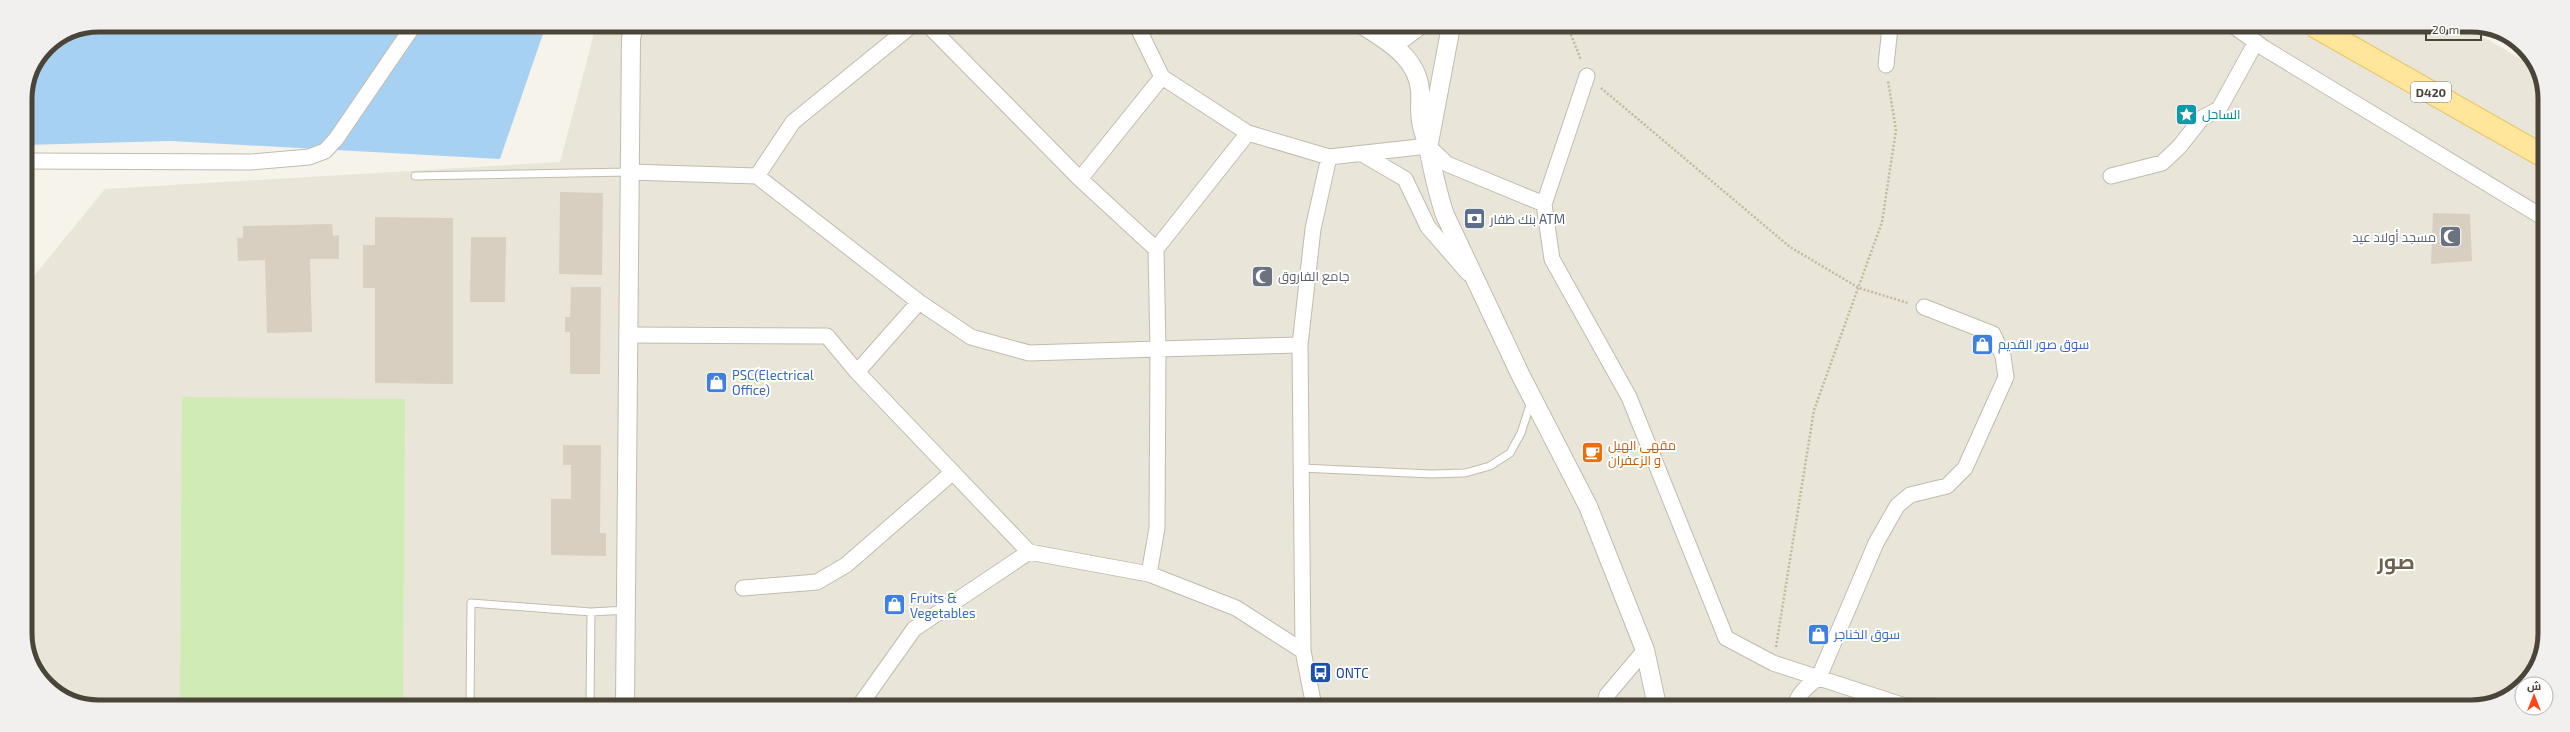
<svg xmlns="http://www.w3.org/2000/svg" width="2570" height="732" font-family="'Exo 2',Cairo,sans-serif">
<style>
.residential{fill:#eae5d9}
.green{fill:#d0ebb3}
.water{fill:#a6d1f3}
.building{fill:#d8cfc0}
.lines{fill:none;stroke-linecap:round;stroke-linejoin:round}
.service-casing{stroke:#c2bbad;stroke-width:9}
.minor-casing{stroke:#c2bbad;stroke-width:17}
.tertiary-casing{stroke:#c2bbad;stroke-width:20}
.primary-casing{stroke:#e8c666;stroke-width:24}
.path{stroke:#c4b89d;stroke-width:2.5;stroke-dasharray:2 2;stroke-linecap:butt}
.service{stroke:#fff;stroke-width:7}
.minor{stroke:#fff;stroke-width:15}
.tertiary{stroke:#fff;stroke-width:18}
.primary{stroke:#ffe69b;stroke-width:22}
.labels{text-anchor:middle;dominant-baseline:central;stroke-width:4;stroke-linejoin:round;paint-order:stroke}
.shield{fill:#fff;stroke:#817c74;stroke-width:1}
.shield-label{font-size:12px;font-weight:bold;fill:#4b4438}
.culture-label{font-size:13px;fill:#0d838f;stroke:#fff;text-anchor:start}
.service-label{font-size:13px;fill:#4e5e75;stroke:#fff;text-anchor:start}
.worship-label{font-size:13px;fill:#5b616d;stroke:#fff;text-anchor:end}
.shop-label{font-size:13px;fill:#366cbe;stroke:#fff;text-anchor:start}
.food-label{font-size:13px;fill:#c56008;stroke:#fff;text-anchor:start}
.transit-label{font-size:13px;fill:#164399;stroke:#fff;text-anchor:start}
.town-label{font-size:21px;font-weight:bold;fill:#6e624f;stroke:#fff}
.rim{fill:none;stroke:#4b4438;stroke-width:5}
</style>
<rect width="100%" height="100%" fill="#f6f3eb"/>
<path class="residential" d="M 596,26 L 2466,27 L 2533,66 L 2545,94 L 2543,652 L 2516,692 L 2471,707 L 80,705 L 43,682 L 25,638 L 25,287 L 105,189 L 560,162 Z"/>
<path class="green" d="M 182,397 L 405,399 L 403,705 L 180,705 Z"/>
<path class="water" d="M 99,25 L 546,25 L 500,159 L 171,141 L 25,145 C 25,102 22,48 71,30 C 80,27 90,27 99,25 Z"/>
<path class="building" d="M 560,192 L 603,193 L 602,275 L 559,274 Z
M 2433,213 L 2470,214 L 2472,261 L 2431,264 Z
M 375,217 L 453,218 L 453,384 L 375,383 L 375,288 L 363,288 L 363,245 L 375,245 Z
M 332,224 L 333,236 L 339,235 L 339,259 L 310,259 L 312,332 L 267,333 L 265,260 L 238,261 L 237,238 L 243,238 L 243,226 Z
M 471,237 L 506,237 L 505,302 L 470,302 Z
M 571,287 L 601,287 L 600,374 L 570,374 L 570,332 L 565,332 L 565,317 L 570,317 Z
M 563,445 L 601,445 L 600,533 L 606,533 L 606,556 L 551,555 L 551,499 L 571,499 L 571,465 L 563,465 Z"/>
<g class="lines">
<defs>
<path id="service" d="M 415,176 L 629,172
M 1301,468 L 1431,474 L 1465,473 L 1490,466 L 1510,453 L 1521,433 L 1531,402
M 470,705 L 471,603 L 591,612 L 627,610
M 590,705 L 591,612"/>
<path id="minor" d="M 929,26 L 1080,179 L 1156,249 L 1158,349 L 1300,345
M 1137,26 L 1162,77 L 1248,133 L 1329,157 L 1428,146 L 1447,164 L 1544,204
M 2235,27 L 2264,48 L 2544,218
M 1886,65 L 1890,27
M 1587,76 L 1544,204 L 1552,259 L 1629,397 L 1726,638 L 1773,663 L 1905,706
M 1364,155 L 1405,179 L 1428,227 L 1468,273
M 25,161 L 251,162 L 309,157 L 325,151 L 336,139 L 414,25
M 629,172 L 757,176 L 919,302 L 971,337 L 1029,353 L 1158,349 L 1157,528 L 1149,574
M 757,176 L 793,122 L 911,26
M 2111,176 L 2162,163 L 2179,147 L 2202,118 L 2219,109 L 2256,42
M 1080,179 L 1162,77
M 1156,249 L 1248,133
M 629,335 L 827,336 L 857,372 L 1029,552 L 1149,574 L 1236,608 L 1303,651
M 857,372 L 919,302
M 743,588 L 817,582 L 846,565 L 953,472
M 860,705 L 914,629 L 1029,552
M 1314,706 L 1303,651 L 1300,345 L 1313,229 L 1329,157
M 1604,706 L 1607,695 L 1645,650
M 1795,706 C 1798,693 1809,685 1819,677 L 1876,543 L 1897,506 L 1910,495 L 1947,486 L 1965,468 L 2006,377 L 2003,356 L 1993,334 L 1924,307
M 1905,706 L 1934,706"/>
<path id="tertiary" d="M 1364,26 C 1389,42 1417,58 1420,90 C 1421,100 1419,110 1421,121 C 1422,130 1426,138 1428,147 C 1433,171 1437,192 1445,215 L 1520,374 L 1588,506 L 1645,650 L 1657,706
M 1388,41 L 1403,38 L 1419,26
M 1429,143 L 1451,26
M 625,705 L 631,38 L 634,26"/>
<path id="primary" d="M 2316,27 L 2545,157"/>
</defs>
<use href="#service" class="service-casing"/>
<use href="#minor" class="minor-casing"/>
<use href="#tertiary" class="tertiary-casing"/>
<use href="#primary" class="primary-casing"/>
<path class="path" d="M 1568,27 L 1581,60
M 1601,88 L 1790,247 L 1859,288 L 1908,303
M 1776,647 L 1814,410 L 1882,222 L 1896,130 L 1888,81"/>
<use href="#service" class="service"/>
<use href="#minor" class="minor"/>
<use href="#tertiary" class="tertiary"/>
<use href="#primary" class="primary"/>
</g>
<defs>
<symbol id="sight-square" viewBox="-11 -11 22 22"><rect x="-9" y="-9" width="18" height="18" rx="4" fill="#0f9aa8" stroke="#fff"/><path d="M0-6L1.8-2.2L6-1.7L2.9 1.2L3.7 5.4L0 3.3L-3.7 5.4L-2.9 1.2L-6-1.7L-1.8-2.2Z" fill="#fff"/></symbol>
<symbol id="bank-square" viewBox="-11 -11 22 22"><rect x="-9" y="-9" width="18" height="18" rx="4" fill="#5c6f8a" stroke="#fff"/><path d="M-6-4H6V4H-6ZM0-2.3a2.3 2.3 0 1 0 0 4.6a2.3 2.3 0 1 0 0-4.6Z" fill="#fff"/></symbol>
<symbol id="mosque-square" viewBox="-11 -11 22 22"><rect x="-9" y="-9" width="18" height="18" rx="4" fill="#6b7280" stroke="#fff"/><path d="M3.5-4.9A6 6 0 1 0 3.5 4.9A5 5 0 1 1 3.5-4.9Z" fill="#fff"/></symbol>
<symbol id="shop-square" viewBox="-11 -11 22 22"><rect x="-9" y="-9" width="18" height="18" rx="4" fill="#3f7fe0" stroke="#fff"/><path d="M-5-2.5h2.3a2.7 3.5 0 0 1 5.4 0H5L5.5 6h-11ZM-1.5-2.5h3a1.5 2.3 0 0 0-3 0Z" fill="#fff"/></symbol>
<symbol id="cafe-square" viewBox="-11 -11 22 22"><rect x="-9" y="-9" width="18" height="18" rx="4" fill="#e8710a" stroke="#fff"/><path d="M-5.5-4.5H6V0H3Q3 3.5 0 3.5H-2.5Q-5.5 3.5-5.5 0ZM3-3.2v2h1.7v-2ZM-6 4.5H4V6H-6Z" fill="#fff"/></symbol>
<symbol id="bus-square" viewBox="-11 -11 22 22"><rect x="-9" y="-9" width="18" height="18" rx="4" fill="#1a4fb4" stroke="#fff"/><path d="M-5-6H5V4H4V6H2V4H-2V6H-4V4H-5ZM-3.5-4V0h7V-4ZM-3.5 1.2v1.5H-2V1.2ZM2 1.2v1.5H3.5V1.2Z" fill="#fff"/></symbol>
</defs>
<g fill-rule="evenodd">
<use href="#sight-square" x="2174" y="102" width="25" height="25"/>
<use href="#bank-square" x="1462" y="206" width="25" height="25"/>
<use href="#mosque-square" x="2438" y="224" width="25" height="25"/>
<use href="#mosque-square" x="1250" y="264" width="25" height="25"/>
<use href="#shop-square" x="1970" y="332" width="25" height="25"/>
<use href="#shop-square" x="704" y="370" width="25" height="25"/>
<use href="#cafe-square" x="1580" y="440" width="25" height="25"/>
<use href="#shop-square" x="882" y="592" width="25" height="25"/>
<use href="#shop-square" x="1806" y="622" width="25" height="25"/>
<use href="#bus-square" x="1308" y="660" width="25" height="25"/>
</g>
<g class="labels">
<rect class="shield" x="2411" y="82" width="40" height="20" rx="3"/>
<g class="shield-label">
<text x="2431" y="92">D420</text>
</g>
<g class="culture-label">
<text x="2202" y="114">الساحل</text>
</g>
<g class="service-label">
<text x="1490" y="219">بنك ظفار ATM</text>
</g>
<g class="worship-label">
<text x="2436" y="237">مسجد أولاد عيد</text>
<text x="1278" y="276" text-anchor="start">جامع الفاروق</text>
</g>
<g class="shop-label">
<text x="1998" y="344">سوق صور القديم</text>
<text x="732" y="375">PSC(Electrical<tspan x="732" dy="15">Office)</tspan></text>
<text x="910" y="598">Fruits &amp;<tspan x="910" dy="15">Vegetables</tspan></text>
<text x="1834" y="634">سوق الخناجر</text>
</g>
<g class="food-label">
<text x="1608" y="445">مقهى الهيل<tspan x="1608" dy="15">و الزعفران</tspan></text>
</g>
<g class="transit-label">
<text x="1336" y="673">ONTC</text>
</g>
<g class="town-label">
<text x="2396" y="560">صور</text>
</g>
</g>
<path d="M0 0H2570V732H0ZM99 32H2471A67 67 0 0 1 2538 99V633A67 67 0 0 1 2471 700H99A67 67 0 0 1 32 633V99A67 67 0 0 1 99 32Z" fill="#f1f0ef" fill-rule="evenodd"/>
<path class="rim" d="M99 32H2471A67 67 0 0 1 2538 99V633A67 67 0 0 1 2471 700H99A67 67 0 0 1 32 633V99A67 67 0 0 1 99 32Z"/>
<g transform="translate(2534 696)"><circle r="19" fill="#ffffff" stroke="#b7b4af"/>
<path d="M0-3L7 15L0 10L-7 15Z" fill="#ff4419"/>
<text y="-6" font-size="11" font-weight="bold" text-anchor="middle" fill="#4b4438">ش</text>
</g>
<path d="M2426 34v6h55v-6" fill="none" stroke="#4b4438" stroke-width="2"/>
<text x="2432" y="34" font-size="12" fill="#4b4438" stroke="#ffffff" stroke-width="3" paint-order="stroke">20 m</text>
</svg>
